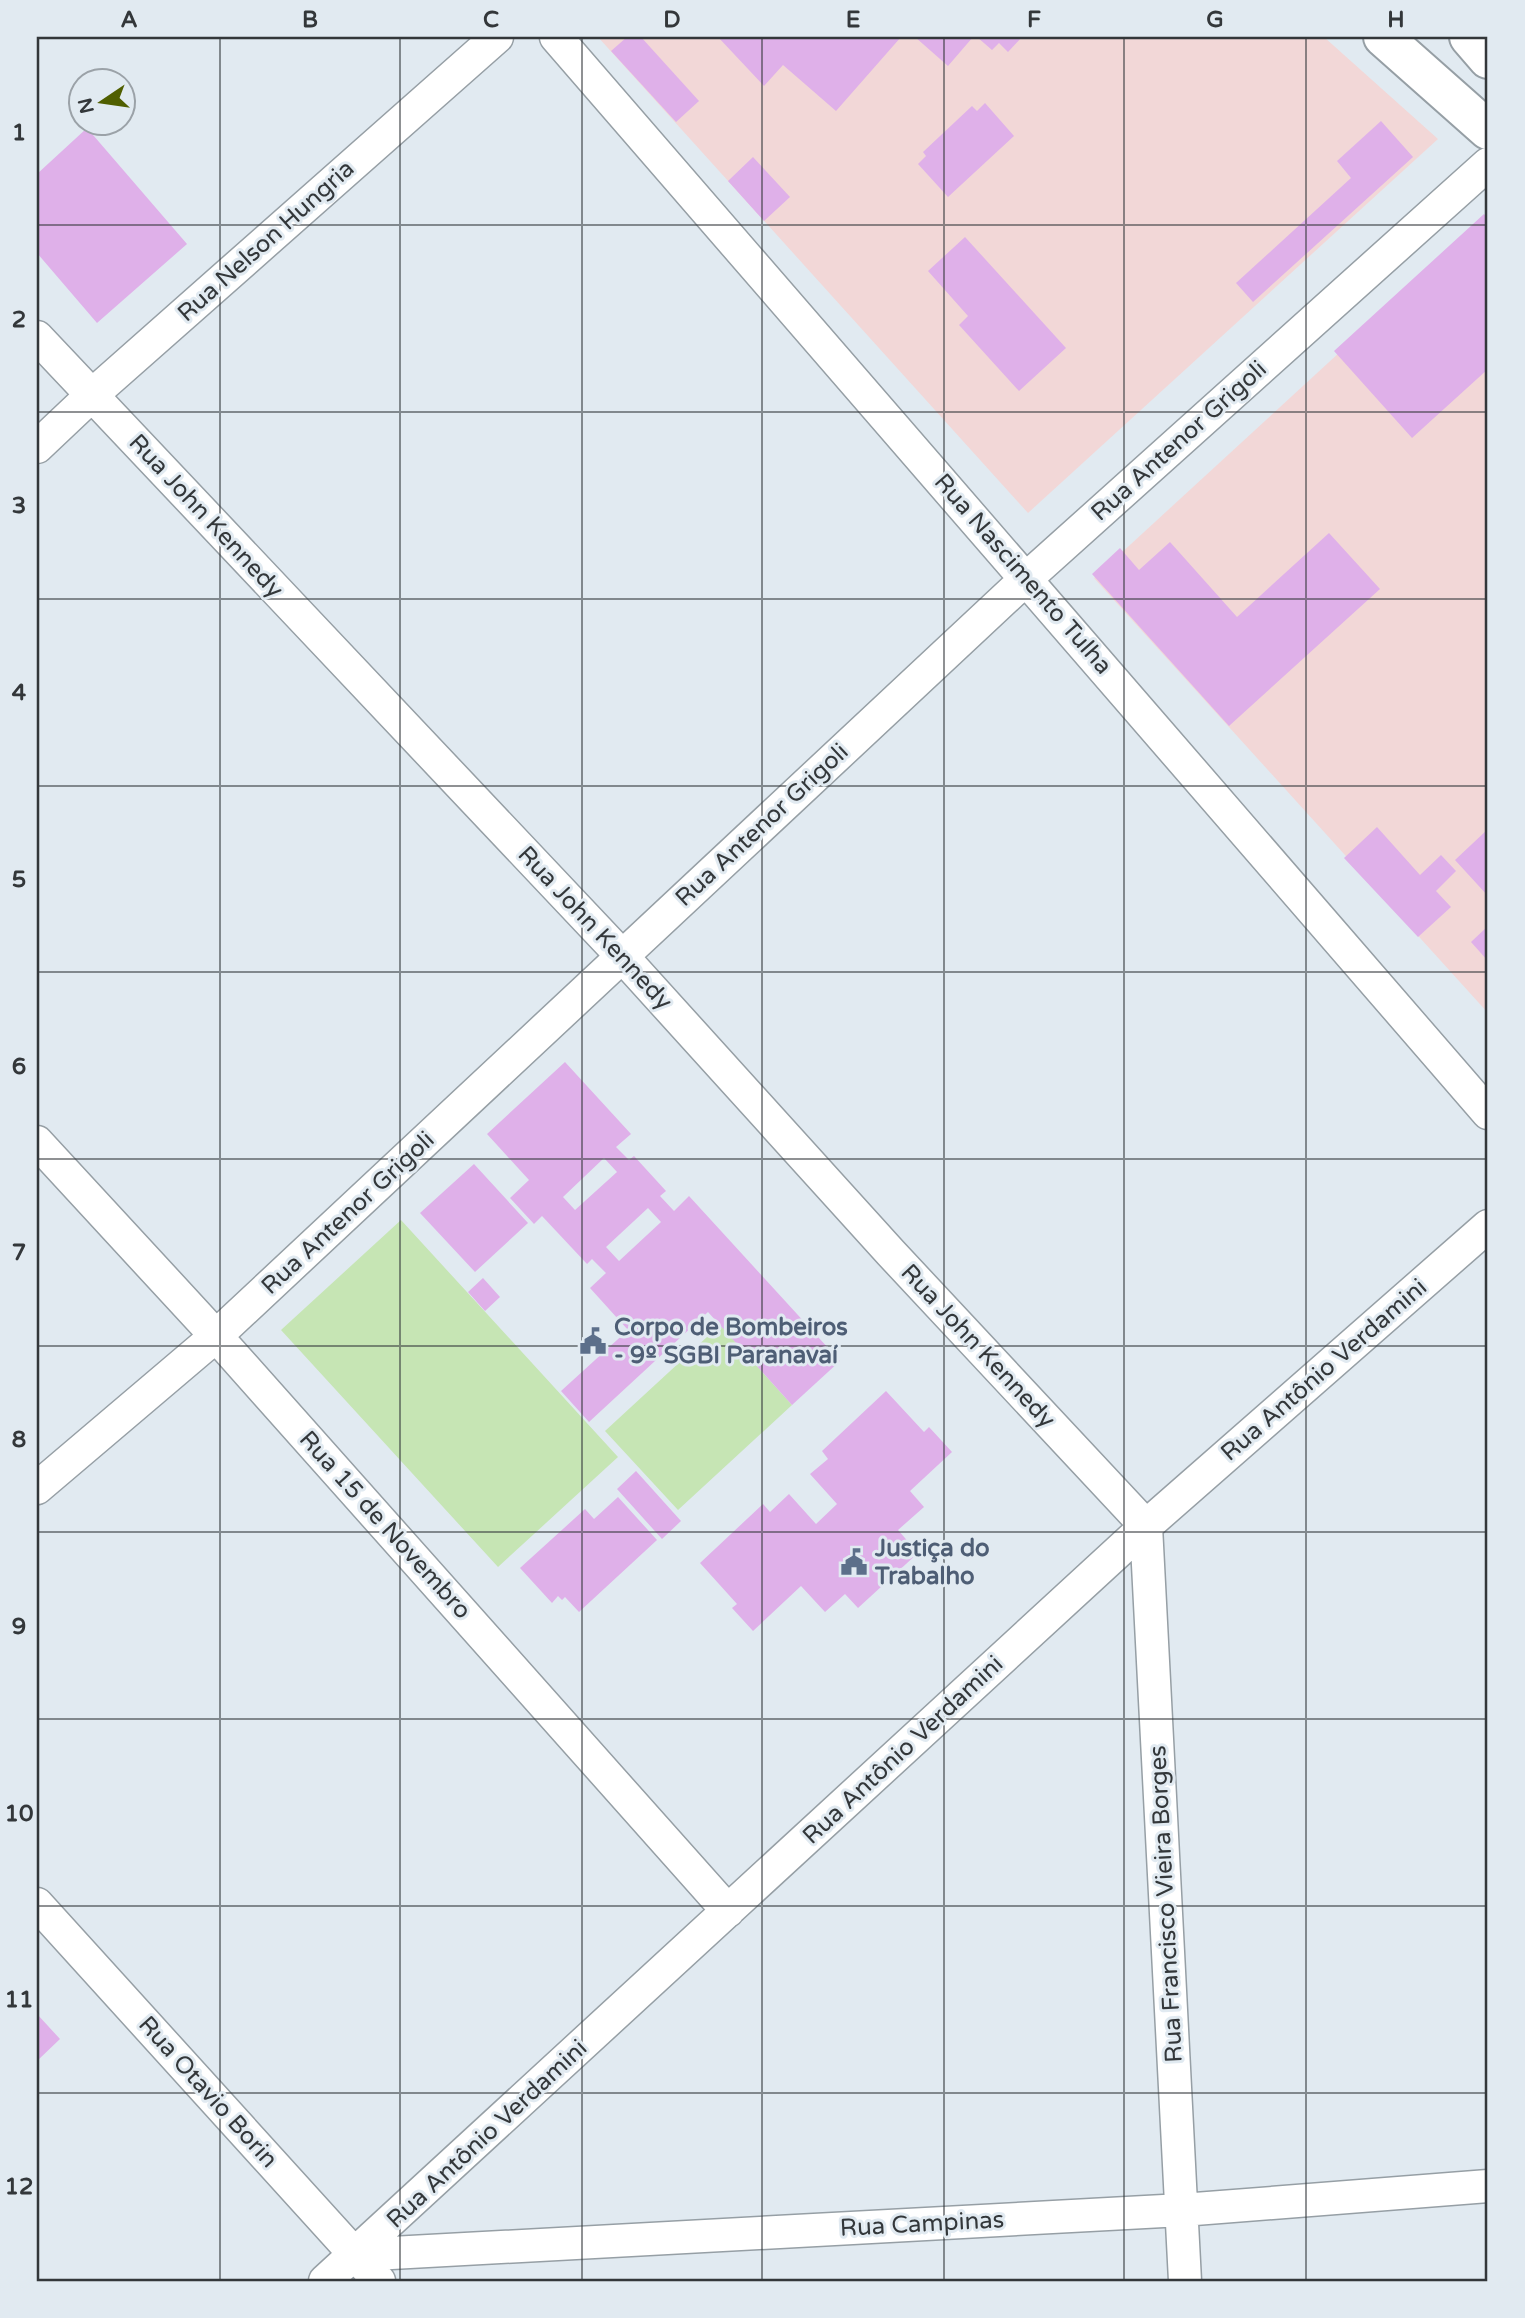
<svg xmlns="http://www.w3.org/2000/svg" width="1525" height="2318" font-family="'Varela Round',sans-serif">
<style>
.commercial{fill:#f2d7d7}
.green{fill:#c6e5b4}
.building{fill:#dfb0e9;fill-rule:evenodd}
.lines{fill:none;stroke-linecap:round;stroke-linejoin:round}
.minor-casing{stroke:#969fa5;stroke-width:35}
.tertiary-casing{stroke:#969fa5;stroke-width:42}
.primary-casing{stroke:#969fa5;stroke-width:42}
.minor{stroke:#fff;stroke-width:32}
.tertiary{stroke:#fff;stroke-width:38}
.primary{stroke:#fff;stroke-width:38}
.grid{fill:none;stroke:#33373a;stroke-width:2;stroke-opacity:0.55}
.labels{text-anchor:middle;dominant-baseline:central;stroke-width:6;stroke-linejoin:round;paint-order:stroke}
.street-label{font-size:24px;fill:#33373a;stroke:#e1eaf1}
.service-label{font-size:24px;font-weight:bold;fill:#4e5e75;stroke:#e1eaf1;text-anchor:start}
.neatline{fill:none;stroke:#33373a;stroke-width:2.5}
.grid-label{font-size:23px;text-anchor:middle;font-weight:bold;fill:#33373a}
</style>
<rect width="100%" height="100%" fill="#e1eaf1"/>
<path class="commercial" d="M 598,37 L 1324,37 L 1438,139 L 1028,513 Z
M 1488,216 L 1488,1013 L 1094,578 Z"/>
<path class="green" d="M 401,1220 L 618,1457 L 498,1567 L 281,1330 Z
M 720,1325 L 792,1405 L 678,1510 L 605,1431 Z"/>
<path class="building" d="M 627,37 L 641,37 L 699,101 L 676,122 L 611,51 Z
M 718,37 L 901,37 L 836,111 L 783,65 L 764,86 Z
M 915,37 L 973,37 L 948,66 Z
M 977,37 L 1022,37 L 1008,52 L 999,43 L 992,50 Z
M 985,103 L 1014,136 L 948,197 L 918,164 L 926,156 L 923,152 L 972,106 L 977,111 Z
M 1381,121 L 1413,157 L 1253,302 L 1236,283 L 1351,178 L 1337,161 Z
M 87,128 L 187,244 L 97,323 L 37,253 L 37,174 Z
M 753,157 L 790,197 L 764,221 L 728,181 Z
M 1484,214 L 1488,219 L 1488,369 L 1412,438 L 1334,351 Z
M 965,237 L 1066,348 L 1019,391 L 959,325 L 968,316 L 928,271 Z
M 1329,533 L 1380,589 L 1229,726 L 1092,574 L 1120,548 L 1139,570 L 1170,542 L 1237,617 Z
M 1377,827 L 1420,875 L 1441,855 L 1456,871 L 1436,891 L 1451,907 L 1418,937 L 1344,858 Z
M 1488,829 L 1488,896 L 1455,860 Z
M 1488,926 L 1488,961 L 1471,942 Z
M 565,1062 L 631,1134 L 616,1147 L 629,1160 L 634,1156 L 666,1191 L 660,1196 L 674,1211 L 689,1196 L 840,1361 L 792,1405 L 708,1312 L 589,1422 L 561,1391 L 628,1330 L 590,1288 L 606,1273 L 592,1259 L 587,1264 L 542,1216 L 534,1224 L 510,1198 L 529,1180 L 487,1134 ZM 604,1158 L 617,1172 L 575,1210 L 563,1197 ZM 648,1208 L 661,1222 L 619,1261 L 606,1247 Z
M 474,1164 L 528,1223 L 475,1272 L 420,1213 Z
M 483,1278 L 500,1297 L 485,1311 L 468,1292 Z
M 886,1391 L 924,1432 L 929,1427 L 952,1452 L 910,1491 L 924,1507 L 898,1530 L 918,1553 L 858,1608 L 845,1594 L 825,1612 L 801,1586 L 753,1631 L 732,1608 L 737,1604 L 700,1563 L 763,1504 L 770,1512 L 789,1494 L 816,1524 L 837,1504 L 810,1474 L 828,1459 L 822,1451 Z
M 636,1471 L 681,1521 L 662,1539 L 617,1489 Z
M 618,1497 L 657,1540 L 579,1612 L 565,1597 L 562,1600 L 558,1596 L 552,1603 L 520,1568 L 585,1509 L 594,1519 Z
M 37,2014 L 60,2039 L 37,2061 Z"/>
<g class="lines">
<defs>
<path id="minor" d="M 556,37 L 1488,1113
M 37,337 L 622,956 L 891,1253 L 1146,1526 L 1185,2281
M 37,447 L 92,395 L 497,37
M 37,1142 L 216,1336 L 728,1911
M 37,1488 L 216,1336 L 1027,578 L 1488,164
M 37,1904 L 379,2281
M 355,2255 L 1182,2210 L 1488,2186
M 325,2281 L 1146,1526 L 1488,1226"/>
<path id="tertiary" d="M 1383,37 L 1488,130"/>
<path id="primary" d="M 1469,37 L 1488,59"/>
</defs>
<use href="#minor" class="minor-casing"/>
<use href="#tertiary" class="tertiary-casing"/>
<use href="#primary" class="primary-casing"/>
<use href="#minor" class="minor"/>
<use href="#tertiary" class="tertiary"/>
<use href="#primary" class="primary"/>
</g>
<path class="grid" d="M 220,37 L 220,2281M 400,37 L 400,2281M 582,37 L 582,2281M 762,37 L 762,2281M 944,37 L 944,2281M 1124,37 L 1124,2281M 1306,37 L 1306,2281M 37,225 L 1488,225M 37,412 L 1488,412M 37,599 L 1488,599M 37,786 L 1488,786M 37,972 L 1488,972M 37,1159 L 1488,1159M 37,1346 L 1488,1346M 37,1532 L 1488,1532M 37,1719 L 1488,1719M 37,1906 L 1488,1906M 37,2093 L 1488,2093"/>
<defs>
<symbol id="civic-bare" viewBox="-9 -9 18 18"><path d="M-.6-6.5H3V-4.5H.6V-3L4-1V1h2V6H-6V1h2V-1L-.6-3ZM-1.2 2.5V6h2.4V2.5Z" fill="#5c6f8a" stroke="#e1eaf1" stroke-width="2.5" paint-order="stroke"/></symbol>
</defs>
<g fill-rule="evenodd">
<use href="#civic-bare" x="574" y="1322" width="38" height="38"/>
<use href="#civic-bare" x="835" y="1543" width="38" height="38"/>
</g>
<g class="labels">
<g class="street-label">
<text transform="translate(266 241) rotate(-42)">Rua Nelson Hungria</text>
<text transform="translate(1179 441) rotate(-42)">Rua Antenor Grigoli</text>
<text transform="translate(206 516) rotate(47)">Rua John Kennedy</text>
<text transform="translate(1023 574) rotate(49)">Rua Nascimento Tulha</text>
<text transform="translate(762 825) rotate(-43)">Rua Antenor Grigoli</text>
<text transform="translate(595 928) rotate(47)">Rua John Kennedy</text>
<text transform="translate(348 1213) rotate(-43)">Rua Antenor Grigoli</text>
<text transform="translate(978 1346) rotate(47)">Rua John Kennedy</text>
<text transform="translate(1324 1370) rotate(-41)">Rua Antônio Verdamini</text>
<text transform="translate(385 1525) rotate(48)">Rua 15 de Novembro</text>
<text transform="translate(903 1750) rotate(-43)">Rua Antônio Verdamini</text>
<text transform="translate(1166 1904) rotate(-93)">Rua Francisco Vieira Borges</text>
<text transform="translate(208 2092) rotate(48)">Rua Otavio Borin</text>
<text transform="translate(487 2134) rotate(-43)">Rua Antônio Verdamini</text>
<text transform="translate(922 2224) rotate(-3)">Rua Campinas</text>
</g>
<g class="service-label">
<text x="614" y="1327">Corpo de Bombeiros<tspan x="614" dy="28">- 9º SGBI Paranavaí</tspan></text>
<text x="875" y="1548">Justiça do<tspan x="875" dy="28">Trabalho</tspan></text>
</g>
</g>
<rect width="1525" height="2318" fill="none" stroke="#e1eaf1" stroke-width="77"/>
<g transform="translate(102 102) rotate(257)"><circle r="33" fill="#e1eaf1" stroke="#9ba2a8" stroke-width="2"/>
<path d="M0-5L12 26L0 18L-12 26Z" fill="#505f00"/>
<text y="-10" font-size="19" font-weight="bold" text-anchor="middle" fill="#33373a">N</text>
</g>
<rect x="38" y="38" width="1448" height="2242" class="neatline"/>
<g class="grid-label">
<text x="129" y="27">A</text>
<text x="310" y="27">B</text>
<text x="491" y="27">C</text>
<text x="672" y="27">D</text>
<text x="853" y="27">E</text>
<text x="1034" y="27">F</text>
<text x="1215" y="27">G</text>
<text x="1396" y="27">H</text>
<text x="19" y="140">1</text>
<text x="19" y="327">2</text>
<text x="19" y="513">3</text>
<text x="19" y="700">4</text>
<text x="19" y="887">5</text>
<text x="19" y="1074">6</text>
<text x="19" y="1260">7</text>
<text x="19" y="1447">8</text>
<text x="19" y="1634">9</text>
<text x="19" y="1821">10</text>
<text x="19" y="2007">11</text>
<text x="19" y="2194">12</text>
</g>
</svg>
